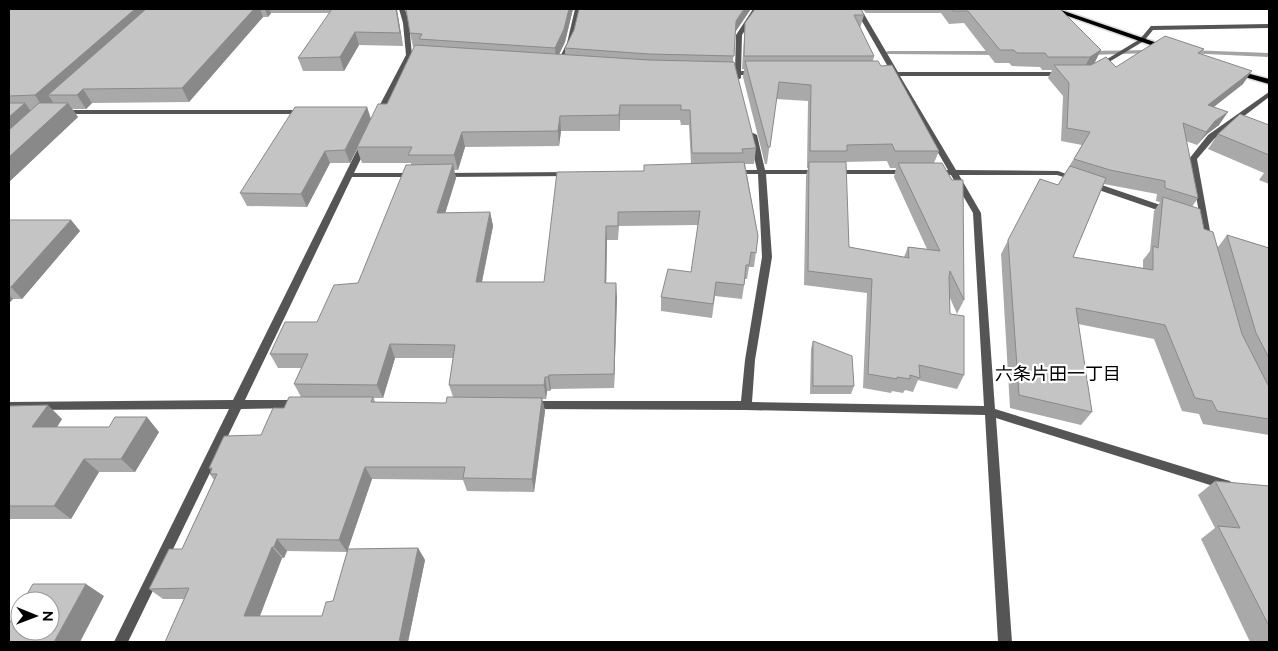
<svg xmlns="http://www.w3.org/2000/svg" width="1278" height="651" font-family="Raleway,'Noto Sans JP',sans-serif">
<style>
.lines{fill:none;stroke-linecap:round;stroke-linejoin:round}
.stream{fill:#a3a3a3;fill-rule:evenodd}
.primary-casing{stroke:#dbdbdb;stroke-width:3}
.street{fill:#555;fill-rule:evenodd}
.primary{fill:#000;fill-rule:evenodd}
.wall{fill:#a9a9a9;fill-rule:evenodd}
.shaded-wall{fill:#898989}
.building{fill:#c4c4c4;stroke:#898989}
.labels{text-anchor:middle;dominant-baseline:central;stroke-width:4.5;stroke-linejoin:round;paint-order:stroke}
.neighbourhood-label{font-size:18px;fill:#000;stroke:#fff}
</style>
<rect width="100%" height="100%" fill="#fff"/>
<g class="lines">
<path class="stream" d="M 1151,50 L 1153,51 L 1153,53 L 1088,55 L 1085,53 L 1088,51 Z
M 1188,50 L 1269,53 L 1269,57 L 1186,53 L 1186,51 Z
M 888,51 L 1001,51 L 1004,53 L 1001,55 L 886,54 L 886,52 Z"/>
<defs>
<path id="primary" d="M 1048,9 L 1058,9 L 1172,48 L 1165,50 Z
M 1231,69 L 1269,79 L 1269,84 L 1231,73 Z"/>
</defs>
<use href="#primary" class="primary-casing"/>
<path class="street" d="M 399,9 L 405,9 L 409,23 L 412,55 L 382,116 L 378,118 L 374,116 L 406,55 L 403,23 Z
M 575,9 L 581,9 L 573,43 L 561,66 L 557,66 L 556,65 L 567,43 Z
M 753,9 L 759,9 L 742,35 L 741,71 L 757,71 L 760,73 L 757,75 L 741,75 L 741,78 L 738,80 L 735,78 L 735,75 L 724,75 L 721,73 L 724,71 L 735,71 L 736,35 Z
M 855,9 L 861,9 L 898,72 L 1062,72 L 1065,74 L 1062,76 L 900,76 L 956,170 L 1058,171 L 1080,179 L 1076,181 L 1057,175 L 959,175 L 981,213 L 995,409 L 1226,480 L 1230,481 L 1232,485 L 1230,489 L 1226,490 L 996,418 L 1012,642 L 998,642 L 985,415 L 746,410 L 529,409 L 525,408 L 523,405 L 525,402 L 529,401 L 741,401 L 745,360 L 762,257 L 758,174 L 734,174 L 730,172 L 734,170 L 757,170 L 749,135 L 753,133 L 757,135 L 765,170 L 820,170 L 824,172 L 820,174 L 766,174 L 772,257 L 755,360 L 752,402 L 984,406 L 973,213 L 951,175 L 934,174 L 930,172 L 934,170 L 948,170 L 894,76 L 884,76 L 881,74 L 884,72 L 891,72 Z
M 1269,24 L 1269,28 L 1153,30 L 1144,41 L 1099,68 L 1094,67 L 1140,39 L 1151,26 Z
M 1269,92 L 1269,97 L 1214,139 L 1197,159 L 1212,242 L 1211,244 L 1205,244 L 1189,159 L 1208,135 Z
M 59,110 L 305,110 L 309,112 L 305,114 L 59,114 Z
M 362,140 L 365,140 L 369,142 L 354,173 L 415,173 L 419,175 L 415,177 L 352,177 L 245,400 L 298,400 L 302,401 L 304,404 L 302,407 L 298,408 L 241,409 L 128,642 L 114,642 L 229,409 L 9,410 L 9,402 L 233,400 Z
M 831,170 L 907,170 L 911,172 L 907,174 L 831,174 Z
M 570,172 L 573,172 L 573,176 L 442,177 L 438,175 L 442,173 Z
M 1087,182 L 1093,182 L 1172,209 L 1173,211 L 1172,213 L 1166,213 L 1087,186 Z"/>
<use href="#primary" class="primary"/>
</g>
<path class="wall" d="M 9,9 L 398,9 L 397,10 L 403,46 L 359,45 L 344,71 L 303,71 L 298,58 L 330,13 L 271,13 L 268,17 L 263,17 L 189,102 L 92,103 L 86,109 L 72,109 L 78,117 L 9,182 Z
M 406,9 L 573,9 L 565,42 L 559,54 L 565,55 L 565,48 L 735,33 L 733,62 L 756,148 L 754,164 L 745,164 L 758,236 L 754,267 L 749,267 L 747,279 L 745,279 L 742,299 L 715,296 L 712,318 L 661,311 L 661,297 L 691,272 L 698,225 L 619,226 L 618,240 L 607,240 L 606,283 L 617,297 L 614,388 L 551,389 L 550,391 L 547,391 L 546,399 L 542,399 L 545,411 L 534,492 L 467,491 L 463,480 L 372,479 L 348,549 L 418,548 L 425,560 L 408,642 L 165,642 L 184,599 L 163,599 L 149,589 L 182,549 L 214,480 L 210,474 L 211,470 L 209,468 L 261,435 L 284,408 L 301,397 L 294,384 L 301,368 L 278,368 L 270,354 L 317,322 L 358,283 L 411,165 L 411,163 L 362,163 L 357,149 L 350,163 L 330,163 L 307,207 L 247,206 L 240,193 L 367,107 L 371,119 L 387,104 L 415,47 L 413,47 L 410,33 ZM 620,120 L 680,120 L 681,125 L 689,125 L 691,164 L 644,171 L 544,282 L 482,282 L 493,226 L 490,212 L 445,213 L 456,178 L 454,170 L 458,170 L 465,147 L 559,146 L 561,131 L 620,131 ZM 395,358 L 453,358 L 449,385 L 453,397 L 446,403 L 375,402 L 374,398 L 383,398 ZM 287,551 L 347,552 L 333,601 L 322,616 L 260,616 L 282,558 L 284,558 Z
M 755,9 L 864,15 L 860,28 L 874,56 L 873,61 L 881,66 L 939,151 L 934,163 L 964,300 L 957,314 L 950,298 L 950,314 L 964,375 L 957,389 L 918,380 L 913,392 L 905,390 L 903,393 L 892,391 L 891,393 L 863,388 L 867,293 L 804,285 L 806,176 L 808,168 L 807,168 L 808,101 L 776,99 L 767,164 L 765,164 L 743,77 L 744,69 L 742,69 L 745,23 ZM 887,161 L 890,168 L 896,168 L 894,177 L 927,249 L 908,247 L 904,257 L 849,247 L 844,162 Z
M 862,9 L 1060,9 L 1094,64 L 1116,67 L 1204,49 L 1201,54 L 1243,84 L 1213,107 L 1219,125 L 1207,134 L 1197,145 L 1186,141 L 1198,198 L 1192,207 L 1204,229 L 1218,247 L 1227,235 L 1269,248 L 1269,435 L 1203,424 L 1199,414 L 1182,411 L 1154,339 L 1078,324 L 1092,412 L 1081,425 L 1010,408 L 1001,254 L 1040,179 L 1058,185 L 1082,145 L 1061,141 L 1063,96 L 1048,78 L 1052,70 L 1042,70 L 1040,67 L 1012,66 L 1009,63 L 995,63 L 964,23 L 949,24 L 941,13 L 866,13 ZM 1104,184 L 1157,194 L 1156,201 L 1160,202 L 1154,211 L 1150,251 L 1143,260 L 1143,268 L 1073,257 Z
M 1269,125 L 1269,184 L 1259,180 L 1264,173 L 1208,149 L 1218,134 Z
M 9,220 L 71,220 L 80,231 L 22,299 L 13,299 L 9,303 Z
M 813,341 L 854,386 L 851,394 L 810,394 L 811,349 Z
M 9,406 L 62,419 L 57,427 L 159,432 L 135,472 L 99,472 L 71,519 L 9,519 Z
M 1215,481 L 1269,486 L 1269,642 L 1250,642 L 1201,539 L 1215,528 L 1198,495 Z"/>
<path class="shaded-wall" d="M 135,9 L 156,9 L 48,95 L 53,102 L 44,109 L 35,95 Z
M 254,9 L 260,9 L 263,17 L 189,102 L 182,88 Z
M 265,9 L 269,9 L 271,13 L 268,17 Z
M 396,9 L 398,9 L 397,10 L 403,46 L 400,33 Z
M 569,9 L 573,9 L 565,42 L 556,61 L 555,48 Z
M 744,9 L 751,9 L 734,34 L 736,21 Z
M 355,32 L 359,45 L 344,71 L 340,57 Z
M 1101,50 L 1094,64 L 1083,70 L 1090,57 Z
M 1252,71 L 1243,84 L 1200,118 L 1208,105 Z
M 83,89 L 92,103 L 86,109 L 77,95 Z
M 25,103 L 35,117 L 9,141 L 9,117 Z
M 68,103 L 78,117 L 9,182 L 9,157 Z
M 620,105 L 620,131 L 619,115 Z
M 367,107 L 371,120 L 357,147 L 357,149 L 350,163 L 345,150 Z
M 1228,112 L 1219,125 L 1207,134 L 1197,145 L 1215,121 Z
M 560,116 L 561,131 L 559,146 L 558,131 Z
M 462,132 L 465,147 L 458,170 L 454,155 Z
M 325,151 L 330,163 L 307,207 L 301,194 Z
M 453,164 L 456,178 L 441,227 L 437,213 Z
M 490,212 L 493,226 L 479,296 L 476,282 Z
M 71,220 L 80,231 L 22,299 L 11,287 Z
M 606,226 L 607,240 L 606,297 L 605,283 Z
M 616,283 L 617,297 L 614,388 L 614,374 Z
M 9,295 L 13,299 L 9,303 Z
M 390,344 L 395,358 L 383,398 L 377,385 Z
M 549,375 L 551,389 L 550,391 L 548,377 Z
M 545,377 L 547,391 L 546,399 L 544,385 Z
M 542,398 L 545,411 L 534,492 L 532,479 Z
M 48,405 L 62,419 L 48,441 L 32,427 Z
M 147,417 L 159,432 L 135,472 L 121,459 Z
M 84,459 L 99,472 L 71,519 L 54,506 Z
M 365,467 L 372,479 L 347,552 L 339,540 Z
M 277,539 L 287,551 L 284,558 L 274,547 Z
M 272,547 L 282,558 L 256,626 L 244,616 Z
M 418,548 L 425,560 L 408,642 L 399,642 Z
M 86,584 L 104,596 L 80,642 L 54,642 Z"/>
<path class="building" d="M 9,9 L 135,9 L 35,95 L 9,96 Z
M 146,9 L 254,9 L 182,88 L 83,89 L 77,95 L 48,95 Z
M 332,9 L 396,9 L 400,33 L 355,32 L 340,57 L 298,58 Z
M 406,9 L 569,9 L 564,29 L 555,48 L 419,39 L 422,34 L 410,33 Z
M 579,9 L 744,9 L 736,21 L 734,56 L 649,54 L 565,48 L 574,30 Z
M 755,9 L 861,9 L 864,15 L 854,15 L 874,56 L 744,56 L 745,23 Z
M 951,9 L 1060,9 L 1101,50 L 1090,57 L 1048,57 L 1045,53 L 1017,53 L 1014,50 L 1000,50 L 968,11 L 953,11 Z
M 1165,36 L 1204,49 L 1198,53 L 1252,71 L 1208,105 L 1228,112 L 1215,121 L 1206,132 L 1183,123 L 1198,198 L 1165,188 L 1165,181 L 1110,170 L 1074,159 L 1090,132 L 1067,128 L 1069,83 L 1054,65 L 1091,65 L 1106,57 L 1116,67 Z
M 415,45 L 649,60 L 734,62 L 756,148 L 742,149 L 743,153 L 692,153 L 690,110 L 681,110 L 681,105 L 620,105 L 619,115 L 560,116 L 558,131 L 462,132 L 454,155 L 408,155 L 412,147 L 357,147 L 378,104 L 387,104 Z
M 745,61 L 878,61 L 881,66 L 892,65 L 939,151 L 895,151 L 892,144 L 847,145 L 847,151 L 810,151 L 811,85 L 779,82 L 770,147 L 768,147 Z
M 9,103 L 25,103 L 9,117 Z
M 39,103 L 68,103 L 9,157 L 9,130 Z
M 295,107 L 367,107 L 345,150 L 325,151 L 301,194 L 240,193 Z
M 1240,114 L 1269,125 L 1269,155 L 1218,134 Z
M 744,162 L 758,236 L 756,253 L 751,252 L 749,265 L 746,265 L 744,285 L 716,282 L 713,304 L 661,297 L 668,269 L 691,272 L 700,211 L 618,212 L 618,226 L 606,226 L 605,283 L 616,283 L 614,374 L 549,375 L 548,377 L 545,377 L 544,385 L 449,385 L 455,345 L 390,344 L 377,385 L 294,384 L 308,354 L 270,354 L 285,322 L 317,322 L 334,285 L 358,283 L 406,165 L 453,164 L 437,213 L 490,212 L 476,282 L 544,282 L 557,172 L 644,171 L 644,165 Z
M 809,162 L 846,162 L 849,247 L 909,258 L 908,247 L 940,251 L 898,163 L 942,163 L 952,180 L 963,180 L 964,300 L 950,271 L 949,277 L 950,314 L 964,316 L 964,375 L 919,365 L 920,378 L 910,375 L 910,379 L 897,377 L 897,379 L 868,374 L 872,279 L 808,271 Z
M 1070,166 L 1106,178 L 1073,257 L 1153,270 L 1153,246 L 1158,248 L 1163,197 L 1200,209 L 1204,229 L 1213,232 L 1242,334 L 1269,387 L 1269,419 L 1217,411 L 1212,401 L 1195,398 L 1165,325 L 1076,308 L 1092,412 L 1019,395 L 1008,240 L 1040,179 L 1058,185 Z
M 9,220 L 71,220 L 11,287 L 9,287 Z
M 1227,235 L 1269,248 L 1269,358 L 1256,333 Z
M 813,341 L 852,356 L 854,386 L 813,386 Z
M 289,397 L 373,397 L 371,402 L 446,403 L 447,397 L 542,398 L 532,479 L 463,478 L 465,467 L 365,467 L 339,540 L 277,539 L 274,547 L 272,547 L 244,616 L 322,616 L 326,602 L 333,601 L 348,549 L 418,548 L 399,642 L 165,642 L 189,588 L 149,589 L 169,549 L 182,549 L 217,474 L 210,474 L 212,468 L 209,468 L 224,436 L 261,435 L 273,408 L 284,408 Z
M 48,405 L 32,427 L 109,427 L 115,417 L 147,417 L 121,459 L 84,459 L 54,506 L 9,506 L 9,406 Z
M 1215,481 L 1269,486 L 1269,626 L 1218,526 L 1240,528 Z
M 33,584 L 86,584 L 54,642 L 9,642 L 9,624 L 20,605 L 20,631 L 50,631 L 50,601 L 23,601 Z"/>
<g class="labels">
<g class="neighbourhood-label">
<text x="1058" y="373">六条片田一丁目</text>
</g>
</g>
<rect width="1278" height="651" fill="none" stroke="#000000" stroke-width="20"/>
<g transform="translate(35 616) rotate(91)"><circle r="24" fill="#ffffff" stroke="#999999"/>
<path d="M0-4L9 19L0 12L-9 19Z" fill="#000000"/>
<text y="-8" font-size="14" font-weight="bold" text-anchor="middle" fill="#000000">N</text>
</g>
</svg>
